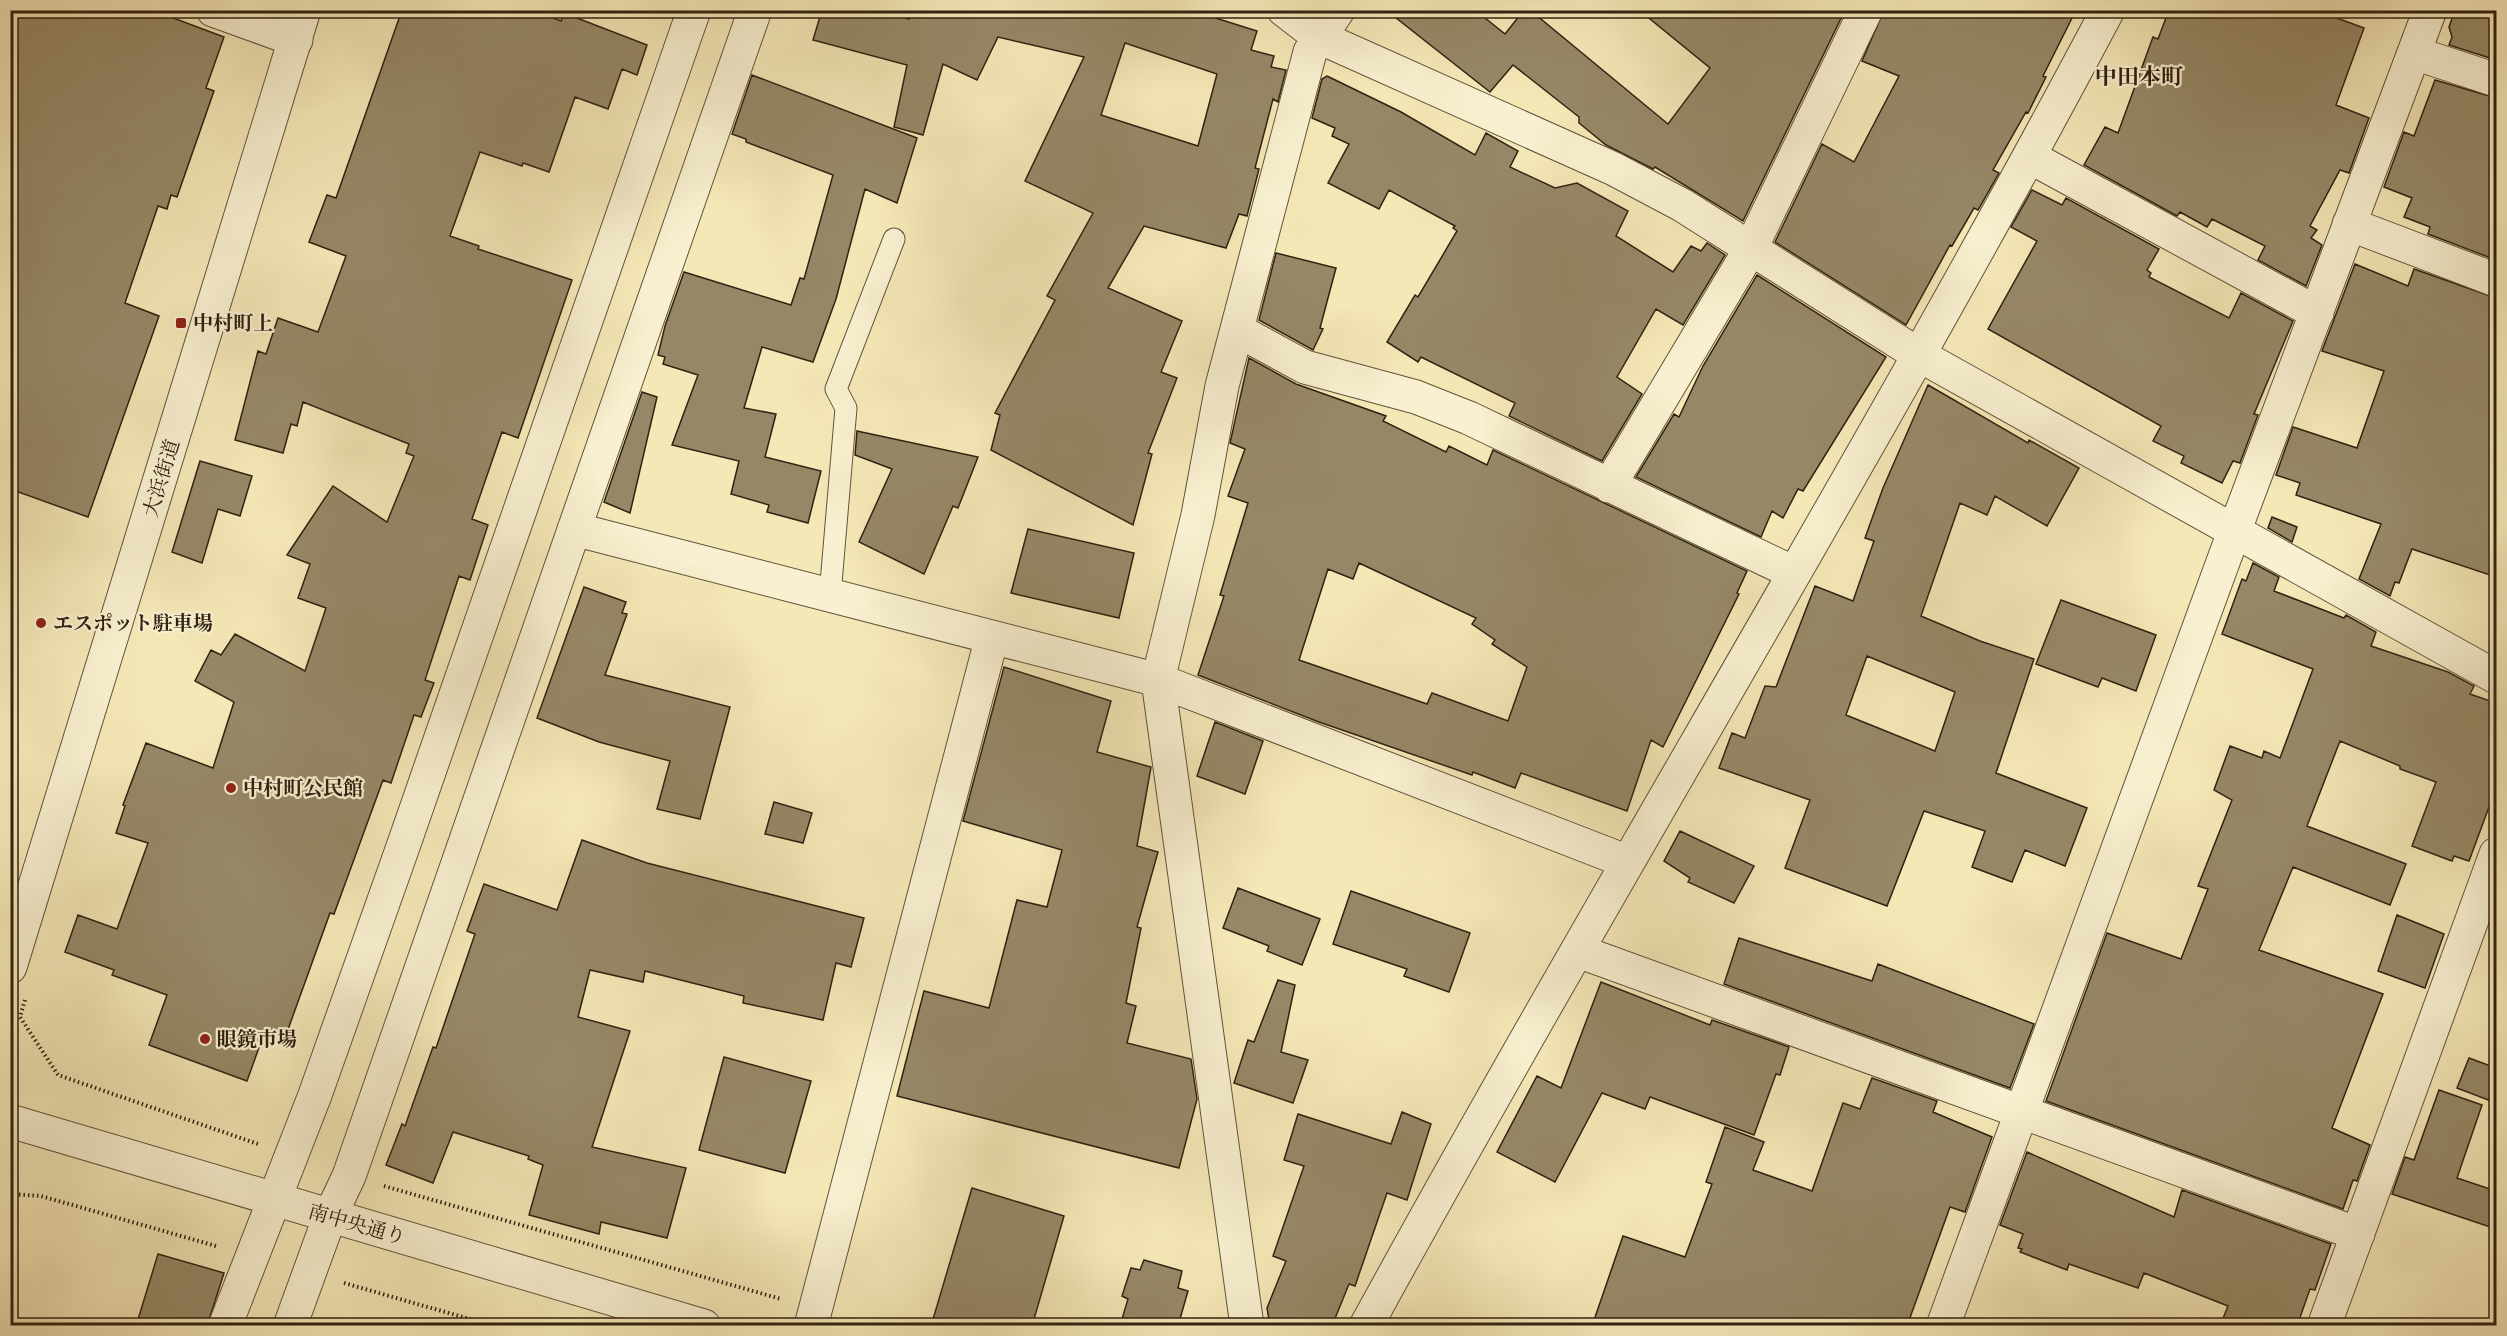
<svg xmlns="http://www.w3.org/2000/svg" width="2507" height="1336" font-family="'EB Garamond','Noto Serif JP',serif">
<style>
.building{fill:#968867;stroke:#302111;stroke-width:1.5;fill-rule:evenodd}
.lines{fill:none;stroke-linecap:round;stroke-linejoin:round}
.service-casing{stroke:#61533a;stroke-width:23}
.minor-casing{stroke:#61533a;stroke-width:35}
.tertiary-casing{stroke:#61533a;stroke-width:35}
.path{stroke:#302111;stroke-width:4;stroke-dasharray:1.5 3;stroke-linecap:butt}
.service{stroke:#f8f0d0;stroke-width:21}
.minor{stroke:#f8f0d0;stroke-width:33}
.tertiary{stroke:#f8f0d0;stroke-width:33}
.poi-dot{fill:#8f2418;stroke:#f8f0d0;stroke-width:2}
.labels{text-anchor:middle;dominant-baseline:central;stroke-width:4.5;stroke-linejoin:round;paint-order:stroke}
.poi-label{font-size:20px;font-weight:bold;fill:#302111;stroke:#f8f0d0;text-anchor:start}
.street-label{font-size:20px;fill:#302111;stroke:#f8f0d0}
.quarter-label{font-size:22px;font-weight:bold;fill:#302111;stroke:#f8f0d0}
</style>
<rect width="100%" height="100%" fill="#f5e8b7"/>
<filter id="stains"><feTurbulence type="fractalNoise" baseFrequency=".00333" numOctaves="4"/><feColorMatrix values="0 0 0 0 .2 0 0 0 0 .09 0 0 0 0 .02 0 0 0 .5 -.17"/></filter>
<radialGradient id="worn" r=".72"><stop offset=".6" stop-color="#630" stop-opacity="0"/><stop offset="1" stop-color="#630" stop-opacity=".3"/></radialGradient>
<path class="building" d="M 10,10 L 152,10 L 224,37 L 206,88 L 214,91 L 177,197 L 171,195 L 167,209 L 158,206 L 125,303 L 159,316 L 88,517 L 10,489 Z
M 402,10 L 533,10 L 561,21 L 564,13 L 647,45 L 637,75 L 622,69 L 608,109 L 575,97 L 549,172 L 523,163 L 522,166 L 480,152 L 450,236 L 479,246 L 478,249 L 572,280 L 518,438 L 502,432 L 472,519 L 488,525 L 470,580 L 459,576 L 425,680 L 434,683 L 421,717 L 414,715 L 391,783 L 383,780 L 334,914 L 330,913 L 286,1035 L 266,1028 L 247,1081 L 149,1045 L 167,995 L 112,975 L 114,970 L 65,952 L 78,915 L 117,929 L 148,843 L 116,833 L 125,806 L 123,805 L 146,743 L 213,768 L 234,702 L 195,681 L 211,650 L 221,655 L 235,634 L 305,671 L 326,608 L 298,598 L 310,564 L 287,555 L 333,486 L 387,522 L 414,456 L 406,453 L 409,444 L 303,402 L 297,426 L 291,424 L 283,453 L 235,440 L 258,351 L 266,354 L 278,318 L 318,332 L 346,256 L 309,242 L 327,195 L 336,198 Z
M 822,10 L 877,10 L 909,19 L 912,10 L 1190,10 L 1257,31 L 1251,50 L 1274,56 L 1271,67 L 1286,70 L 1278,102 L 1273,99 L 1255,168 L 1259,169 L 1247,216 L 1239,214 L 1226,248 L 1144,226 L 1108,288 L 1182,321 L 1161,372 L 1177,378 L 1148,453 L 1152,454 L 1133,525 L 991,450 L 1000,415 L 995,413 L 1055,300 L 1047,296 L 1093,213 L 1025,181 L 1084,57 L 998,37 L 977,80 L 943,64 L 923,135 L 894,127 L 907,65 L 813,40 ZM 1125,43 L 1217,74 L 1198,146 L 1101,115 Z
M 1386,10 L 1475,10 L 1505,34 L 1524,10 L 1530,10 L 1668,124 L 1710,68 L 1639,10 L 1845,10 L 1743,221 L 1655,167 L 1653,169 L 1606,145 L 1579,123 L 1579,117 L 1513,65 L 1490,92 Z
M 1884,10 L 2076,10 L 2043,76 L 2046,77 L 2028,113 L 2026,112 L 1993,170 L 1999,173 L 1978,210 L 1974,208 L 1952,246 L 1950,245 L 1906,325 L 1775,242 L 1822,144 L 1854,162 L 1899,76 L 1862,61 Z
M 2169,10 L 2315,10 L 2364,28 L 2336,105 L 2369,118 L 2349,173 L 2340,170 L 2310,226 L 2317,230 L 2311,238 L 2322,245 L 2306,286 L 2258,260 L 2265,246 L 2212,219 L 2207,227 L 2180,212 L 2177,216 L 2084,165 L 2105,127 L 2118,133 L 2153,37 L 2158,39 Z
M 2455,10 L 2474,10 L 2496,18 L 2496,60 L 2449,45 L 2452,37 L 2449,27 Z
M 752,75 L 917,138 L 897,203 L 865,189 L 836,299 L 813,362 L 762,347 L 744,408 L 776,414 L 765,457 L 821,471 L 808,523 L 767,512 L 769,505 L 731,494 L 739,461 L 672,445 L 698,375 L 663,364 L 665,357 L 658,355 L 665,326 L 684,272 L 791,305 L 800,278 L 804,279 L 833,175 L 746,142 L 746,139 L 732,134 Z
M 1327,76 L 1401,112 L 1475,155 L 1486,133 L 1518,151 L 1510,167 L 1555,188 L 1577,183 L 1628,211 L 1616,236 L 1673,272 L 1691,246 L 1701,251 L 1707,243 L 1725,255 L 1683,325 L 1656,309 L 1617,377 L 1642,394 L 1602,461 L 1509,416 L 1515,403 L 1421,357 L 1418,362 L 1387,342 L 1415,295 L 1418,297 L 1457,231 L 1453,228 L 1455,226 L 1389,190 L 1379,209 L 1328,183 L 1349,144 L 1332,136 L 1335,128 L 1312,118 L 1322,79 Z
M 2435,80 L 2496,98 L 2496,260 L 2428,234 L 2430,227 L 2404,217 L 2412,198 L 2384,187 L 2404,132 L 2414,136 Z
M 2032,190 L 2062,205 L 2066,198 L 2159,249 L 2147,270 L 2151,273 L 2149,277 L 2229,318 L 2241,293 L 2293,321 L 2254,414 L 2258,415 L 2240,463 L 2233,461 L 2222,483 L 2181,463 L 2184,456 L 2153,441 L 2161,426 L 1988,329 L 2037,241 L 2011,227 Z
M 1276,253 L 1336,268 L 1320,328 L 1323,329 L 1313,350 L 1259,320 Z
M 2355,264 L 2408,286 L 2414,269 L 2496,298 L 2496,577 L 2412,549 L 2399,583 L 2395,582 L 2390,596 L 2359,579 L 2381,524 L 2296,495 L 2300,483 L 2276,475 L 2293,427 L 2357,448 L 2384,371 L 2322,351 Z
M 1757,275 L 1886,357 L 1803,491 L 1798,489 L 1783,518 L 1772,511 L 1761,537 L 1636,477 L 1674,414 L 1679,417 L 1703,366 Z
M 1249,358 L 1296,384 L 1386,416 L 1383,421 L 1446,452 L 1449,446 L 1487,465 L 1493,450 L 1747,571 L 1737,593 L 1739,594 L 1663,747 L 1651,740 L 1627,811 L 1521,773 L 1515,788 L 1473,772 L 1472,775 L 1319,722 L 1198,675 L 1224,596 L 1220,595 L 1248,503 L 1228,496 L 1245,449 L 1230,443 ZM 1359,563 L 1476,618 L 1472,624 L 1495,640 L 1492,644 L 1527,667 L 1508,721 L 1432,693 L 1427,704 L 1299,660 L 1328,569 L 1353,579 Z
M 1928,385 L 2028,443 L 2029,440 L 2079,468 L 2047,526 L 1995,496 L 1987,515 L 1960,503 L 1921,616 L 1980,641 L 2034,659 L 1996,773 L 2087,808 L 2065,866 L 2025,850 L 2012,882 L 1972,867 L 1985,831 L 1924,811 L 1887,906 L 1785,868 L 1810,800 L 1719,768 L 1732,733 L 1745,738 L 1765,686 L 1776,687 L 1815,586 L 1853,601 L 1874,541 L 1865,538 L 1883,488 ZM 1867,656 L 1955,692 L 1935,751 L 1846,715 Z
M 642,392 L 657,397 L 630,513 L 604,502 Z
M 857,431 L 978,457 L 958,508 L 953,506 L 924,574 L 859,542 L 892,469 L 855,455 Z
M 200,461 L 252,476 L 240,516 L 218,509 L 202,563 L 172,552 Z
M 2272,517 L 2297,527 L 2292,542 L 2268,528 Z
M 1028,529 L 1134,553 L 1119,618 L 1011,593 Z
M 2253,563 L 2279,577 L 2274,591 L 2344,618 L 2346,615 L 2376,632 L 2371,646 L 2448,672 L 2474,686 L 2470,694 L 2496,703 L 2496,788 L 2469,861 L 2454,856 L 2452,861 L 2412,846 L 2436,782 L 2400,769 L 2400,766 L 2340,741 L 2307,826 L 2406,864 L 2390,905 L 2293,867 L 2259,950 L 2383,994 L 2332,1128 L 2370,1145 L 2357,1181 L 2353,1180 L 2343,1209 L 2046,1101 L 2107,933 L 2181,959 L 2208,889 L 2198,886 L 2232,800 L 2214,790 L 2230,746 L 2262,758 L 2264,751 L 2280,758 L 2313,669 L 2222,634 L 2242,579 L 2246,581 Z
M 584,587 L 626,602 L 622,613 L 627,614 L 605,675 L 730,707 L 700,819 L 657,809 L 670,761 L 599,742 L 537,718 Z
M 2061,600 L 2156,635 L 2136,691 L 2102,678 L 2098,687 L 2036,664 Z
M 1004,667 L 1111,701 L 1097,752 L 1151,767 L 1137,846 L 1158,852 L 1137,927 L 1141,928 L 1126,1003 L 1136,1006 L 1127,1043 L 1191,1059 L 1197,1099 L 1179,1168 L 897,1096 L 924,991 L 989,1008 L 1017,900 L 1047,907 L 1062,850 L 963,821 Z
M 1215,722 L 1263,741 L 1245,794 L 1197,776 Z
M 774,802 L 812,813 L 803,843 L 765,834 Z
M 1680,831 L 1754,866 L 1734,903 L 1688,882 L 1690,878 L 1664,861 Z
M 582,840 L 647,863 L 864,918 L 851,967 L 836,963 L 823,1020 L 743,1003 L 744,996 L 645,971 L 643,982 L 590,970 L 578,1017 L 630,1031 L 592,1147 L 686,1168 L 667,1238 L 601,1222 L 599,1234 L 529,1215 L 543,1165 L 528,1159 L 529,1156 L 453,1132 L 433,1183 L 386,1165 L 402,1124 L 405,1126 L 433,1047 L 436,1048 L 475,934 L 467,931 L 484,884 L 557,910 Z
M 1238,888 L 1320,919 L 1302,965 L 1267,951 L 1269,946 L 1223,928 Z
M 1351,891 L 1470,933 L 1449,992 L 1404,976 L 1407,969 L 1333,944 Z
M 2397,915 L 2444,934 L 2425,988 L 2378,971 Z
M 1739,938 L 1872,981 L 1878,964 L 2034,1024 L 2010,1088 L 1724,984 Z
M 1278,980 L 1295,985 L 1281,1052 L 1308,1060 L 1293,1103 L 1234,1083 L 1248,1040 L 1254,1042 Z
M 1601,982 L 1710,1025 L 1712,1020 L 1789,1047 L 1780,1075 L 1776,1074 L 1754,1135 L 1650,1097 L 1645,1109 L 1602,1093 L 1555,1182 L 1497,1152 L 1537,1076 L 1561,1088 Z
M 724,1057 L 811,1081 L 785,1173 L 699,1150 Z
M 2469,1058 L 2496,1068 L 2496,1103 L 2457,1088 Z
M 1872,1078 L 1937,1101 L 1933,1112 L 1992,1137 L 1965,1212 L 1950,1207 L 1907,1326 L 1592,1326 L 1623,1236 L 1685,1257 L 1712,1184 L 1706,1182 L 1725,1127 L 1764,1142 L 1753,1170 L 1812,1191 L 1843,1103 L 1860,1109 Z
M 2439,1090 L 2482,1105 L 2457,1178 L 2496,1191 L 2496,1229 L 2392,1194 L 2405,1157 L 2414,1160 Z
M 1402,1112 L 1431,1124 L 1407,1200 L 1387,1193 L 1355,1286 L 1349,1284 L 1332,1326 L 1270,1326 L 1267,1308 L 1286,1261 L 1273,1256 L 1304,1166 L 1284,1160 L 1298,1114 L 1391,1144 Z
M 2027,1152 L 2174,1217 L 2182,1190 L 2331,1244 L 2315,1290 L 2310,1289 L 2297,1326 L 2220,1326 L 2228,1306 L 2144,1273 L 2138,1288 L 2069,1264 L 2067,1270 L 2020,1252 L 2022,1249 L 2018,1248 L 2023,1234 L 2000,1225 Z
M 972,1188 L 1064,1216 L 1032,1326 L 931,1326 Z
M 158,1254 L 224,1273 L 207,1326 L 136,1326 Z
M 1144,1260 L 1182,1271 L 1178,1288 L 1188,1291 L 1178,1326 L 1120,1326 L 1128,1299 L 1122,1296 L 1131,1268 L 1140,1270 Z"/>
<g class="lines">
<defs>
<path id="service" d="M 830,595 L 846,408 L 836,389 L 894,239"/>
<path id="minor" d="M 213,10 L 296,40
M 1284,10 L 1319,37 L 1614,169 L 1682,205 L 1919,355 L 2496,677
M 2414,53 L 2496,80
M 2030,157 L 2317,313
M 2349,224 L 2496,280
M 1237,330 L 1305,367 L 1416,397 L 1469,418 L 1794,573
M 1609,486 L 1751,248 L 1866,10
M 574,529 L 1158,680 L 1628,862
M 1578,951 L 2358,1234
M 225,1326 L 315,1095 L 405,841 L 694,10
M 290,1326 L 330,1216 L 349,1176 L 755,10
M 811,1326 L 992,637
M 1247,1326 L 1158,680 L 1198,515 L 1222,386 L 1310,52 L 1338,10
M 1366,1326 C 1608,884 1872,455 2108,10
M 1943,1326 L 2234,532 L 2430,10
M 2324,1326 L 2496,854"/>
<path id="tertiary" d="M 10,967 L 304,10
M 10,1121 L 704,1326"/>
</defs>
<use href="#service" class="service-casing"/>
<use href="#minor" class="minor-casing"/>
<use href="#tertiary" class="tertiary-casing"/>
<path class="path" d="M 25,1000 L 20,1017 L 58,1075 L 258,1144
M 384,1186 L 781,1299
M 10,1194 L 41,1196 L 216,1246
M 344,1283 L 494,1326
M 852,1319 L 873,1326"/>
<use href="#service" class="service"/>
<use href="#minor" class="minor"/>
<use href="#tertiary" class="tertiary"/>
</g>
<g class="poi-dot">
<rect x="175" y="317" width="12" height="12" rx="3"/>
<circle cx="41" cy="623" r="6"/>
<circle cx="231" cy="788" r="6"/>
<circle cx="205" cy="1039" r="6"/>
</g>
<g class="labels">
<g class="poi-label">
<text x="193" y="323">中村町上</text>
<text x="53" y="623">エスポット駐車場</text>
<text x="243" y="788">中村町公民館</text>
<text x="217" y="1039">眼鏡市場</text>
</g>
<g class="street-label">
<text transform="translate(161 478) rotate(-73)">大浜街道</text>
<text transform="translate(357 1224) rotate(16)">南中央通り</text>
</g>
<g class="quarter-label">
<text x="2139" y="76">中田本町</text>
</g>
</g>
<rect width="2507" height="1336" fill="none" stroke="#f5e8b7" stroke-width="36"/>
<rect x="12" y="12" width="2483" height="1312" fill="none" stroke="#302111" stroke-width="3"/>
<rect x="18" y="18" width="2471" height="1300" fill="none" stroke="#302111" stroke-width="1.5"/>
<rect width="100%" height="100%" filter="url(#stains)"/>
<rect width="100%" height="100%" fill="url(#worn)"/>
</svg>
